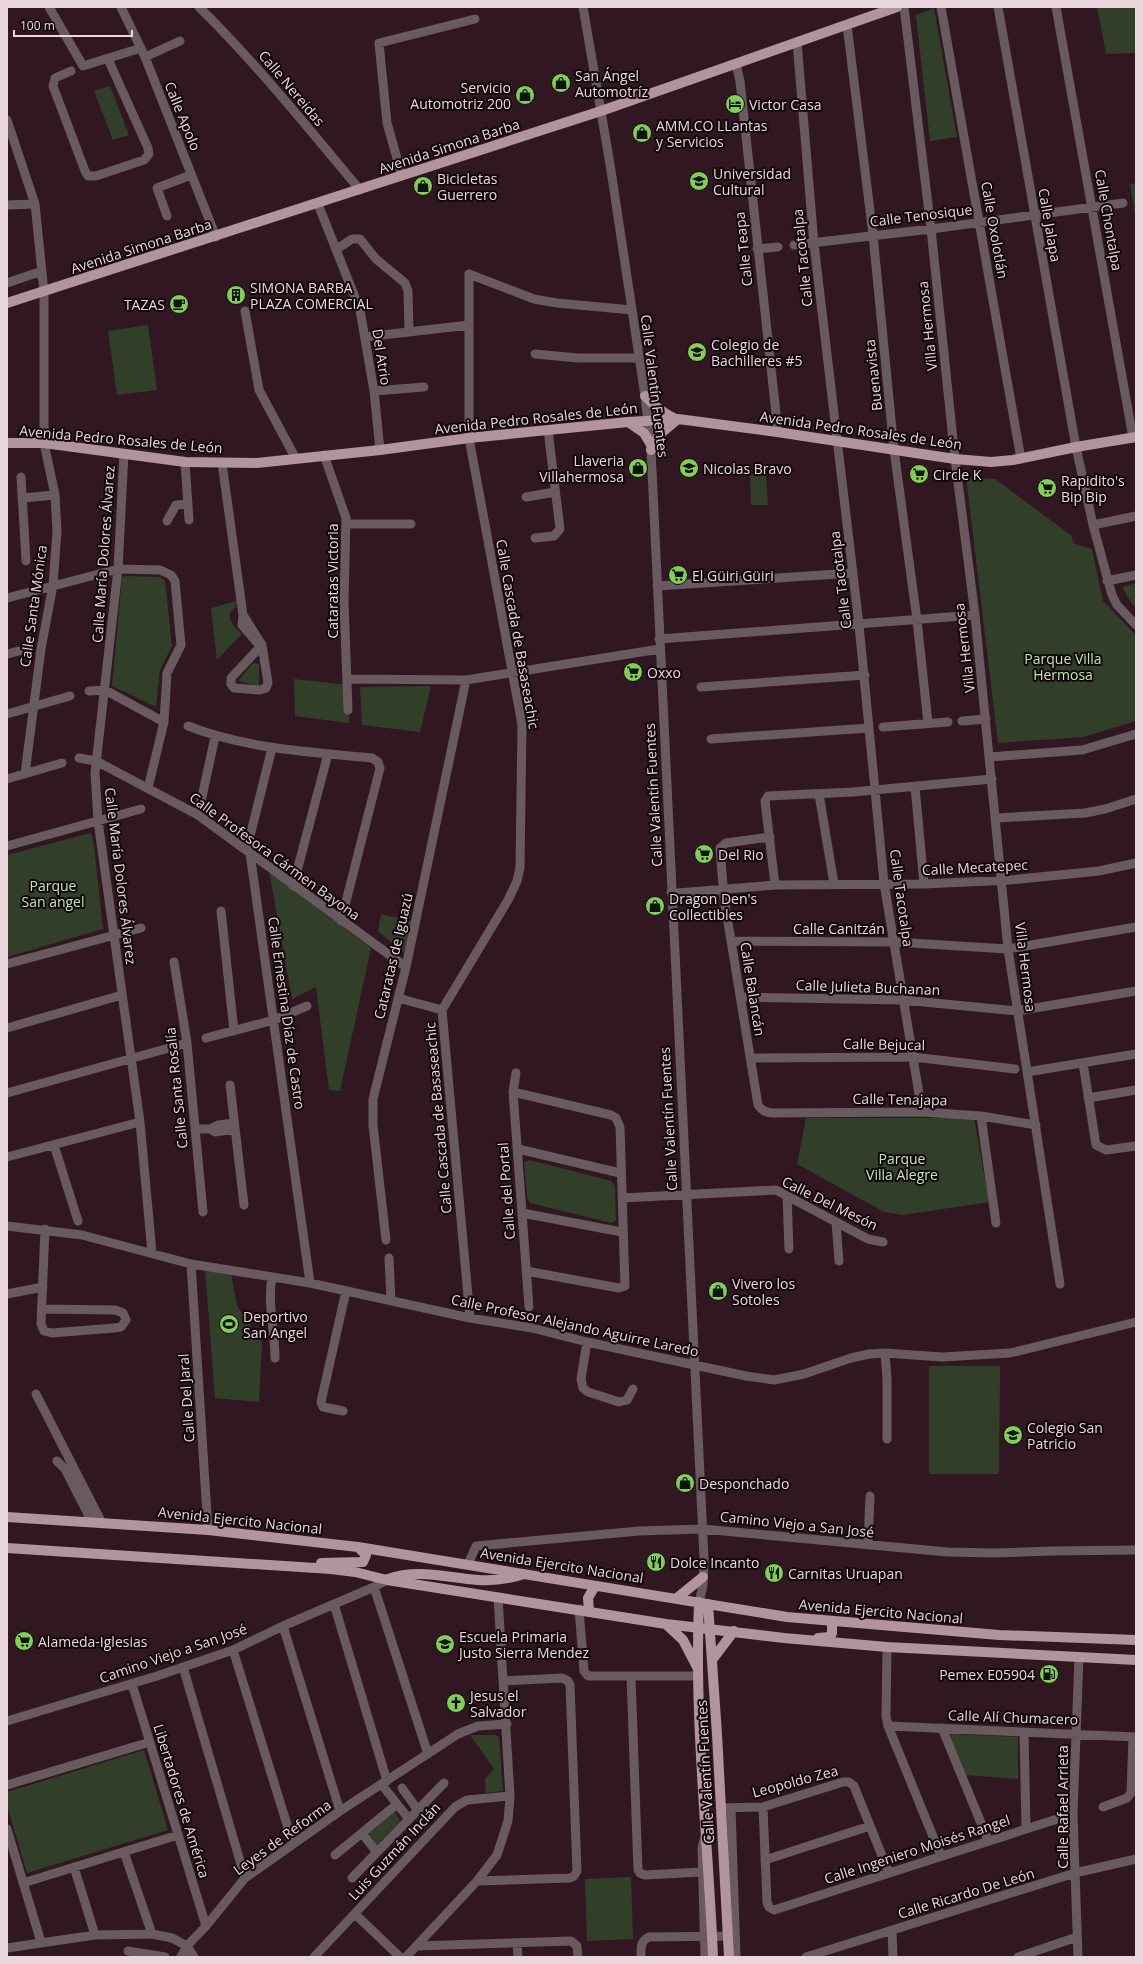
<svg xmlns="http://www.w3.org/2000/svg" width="1143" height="1964" font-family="'Open Sans',sans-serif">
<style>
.green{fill:#313f29}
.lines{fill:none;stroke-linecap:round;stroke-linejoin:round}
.minor{stroke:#685a5f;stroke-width:9}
.major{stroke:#b1949e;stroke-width:10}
.labels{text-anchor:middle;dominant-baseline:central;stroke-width:4;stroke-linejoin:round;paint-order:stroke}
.poi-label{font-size:14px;fill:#ead7dd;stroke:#11070a;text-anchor:start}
.street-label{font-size:14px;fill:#ead7dd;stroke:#11070a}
.park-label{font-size:14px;fill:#c0e8ad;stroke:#11070a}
</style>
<rect width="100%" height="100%" fill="#311721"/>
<path class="green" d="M 1097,7 L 1136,7 L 1136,53 L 1106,54 Z
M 934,8 L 957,137 L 930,141 L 916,15 Z
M 110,86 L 129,135 L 113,140 L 94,91 Z
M 1136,183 L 1136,220 L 1130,184 Z
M 148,325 L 157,390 L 117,395 L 108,331 Z
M 766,474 L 768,505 L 751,505 L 750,475 Z
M 966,477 L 995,479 L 1072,536 L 1073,543 L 1092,549 L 1103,601 L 1136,635 L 1136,721 L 1083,737 L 998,743 Z
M 127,576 L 160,577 L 165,581 L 172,646 L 160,670 L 156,707 L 112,686 L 122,577 Z
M 1136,583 L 1136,608 L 1130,601 L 1122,587 Z
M 237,601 L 236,607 C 222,616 234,626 242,634 L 217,660 L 211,608 Z
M 253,663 L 259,664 L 259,686 L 238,681 Z
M 294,679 L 350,685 L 349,723 L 295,716 Z
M 431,686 L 420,732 L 362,725 L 360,687 Z
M 91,833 L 94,846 L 103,929 L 7,957 L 7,855 Z
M 269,871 L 371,948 L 340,1091 L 329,1090 L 316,987 L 292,999 Z
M 381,914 L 412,921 L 404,953 L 378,931 Z
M 806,1118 L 974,1118 L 989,1202 L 903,1215 L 884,1212 L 797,1164 Z
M 530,1160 L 611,1181 L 615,1186 L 616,1220 L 612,1223 L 530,1203 L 527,1197 L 524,1162 Z
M 205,1268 L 230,1268 L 237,1306 L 262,1342 L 259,1402 L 215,1398 Z
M 929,1366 L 1000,1366 L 999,1474 L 929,1474 Z
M 954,1734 L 1018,1737 L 1018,1779 L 966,1775 L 950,1735 Z
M 470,1735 L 496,1735 L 499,1737 L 503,1791 L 486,1793 L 485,1779 L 494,1769 Z
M 144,1750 L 168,1830 L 27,1873 L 7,1806 L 7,1792 Z
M 395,1812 L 400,1821 L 377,1845 L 369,1833 Z
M 631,1877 L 633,1939 L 587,1941 L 585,1879 Z"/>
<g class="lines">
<path class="minor" d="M 49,7 L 83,66 L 141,48
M 121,7 L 145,57 L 216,237
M 199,7 C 257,64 308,128 360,190
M 583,7 L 610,164 L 645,396 L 651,450 L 704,1559 L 703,1586 L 699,1602
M 904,7 L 931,229 L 955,459 L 975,615 L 1008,949 L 1060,1284
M 941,7 L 1021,459
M 998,7 L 1076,447 L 1093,525 L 1112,595 L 1117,605 L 1136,625
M 1056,7 L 1133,438
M 847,25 L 873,235 L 894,450 L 917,620 L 928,723
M 797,42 L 814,244 L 859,625 L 884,883 L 922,1112
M 145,57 L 180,41
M 736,64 L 740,81 L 777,423 L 777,432
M 71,71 L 55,78 L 53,86 L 85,171 L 88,176 L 96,176 L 144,160 L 149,154 L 148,148 L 108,59
M 7,120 L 35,204 L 44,292 L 44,443 L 55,495 L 57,531 L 53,585 L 41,649 L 25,774
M 402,176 L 387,123 L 379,43 L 475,19
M 318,204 L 360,310 L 374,391 L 380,450
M 7,205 L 35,204
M 167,216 L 157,188 L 191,175
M 794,245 L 931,229 L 1123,203
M 337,249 L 352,239 L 360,239 L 376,259 L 405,283 L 408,291 L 409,332
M 757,249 L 778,247
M 7,283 L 42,271
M 245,311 L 259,390 L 296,459
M 365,337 L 469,325
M 535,354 L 578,358 L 639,358
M 374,391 L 424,387
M 124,454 L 118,569 L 95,773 L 98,821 L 140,1122 L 152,1253
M 324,455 L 346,518 L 344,602 L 348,710
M 185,462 L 189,520
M 222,463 L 243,615 L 242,625 L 260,646
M 21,477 L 26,561
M 526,497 L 555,492
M 22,498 L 55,495
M 167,521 L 176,505 L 188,504
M 347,524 L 411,524
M 1093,525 L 1136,516
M 535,538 L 554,536 L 560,529 L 548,430
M 1107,581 L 1136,575
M 657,586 L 853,573
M 7,598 L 118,569 L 160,570 L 171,575 L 175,581 L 181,645 L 167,673 L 164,722 L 148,788
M 243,615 L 262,645 L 268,683 L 266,688 L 260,690 L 234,688 L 231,684 L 231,678 L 262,645
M 659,639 L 975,615
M 7,654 L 19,651
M 348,679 L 466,680 L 660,649
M 701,687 L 865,675
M 89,691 L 105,690 L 164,722
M 7,714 L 70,696
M 962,721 L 986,719
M 188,726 C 247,749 310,752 372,758 L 378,762 L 380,768 L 341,921
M 883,727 L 948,722
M 711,739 L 869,728
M 272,748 L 250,836 L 250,853 L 310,1283
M 990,757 L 1082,750 L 1136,734
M 79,758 L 96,761 L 198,815 L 406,967
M 7,779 L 62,763
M 915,787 L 924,884
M 819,794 L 834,884
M 198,815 L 215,737
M 996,818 L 1085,813 L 1105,809 L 1136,799
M 770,837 L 726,843 L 720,848 L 724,898 L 758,1105 C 762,1111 766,1112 772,1113 L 922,1112 L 981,1116 L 1036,1125
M 7,846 L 141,809
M 775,885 L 765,801 L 768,796 L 853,792 L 992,779
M 293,886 L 328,754
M 671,892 L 677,893 L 775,885 L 924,884 L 1010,880 L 1099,871 L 1136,863
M 221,911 L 234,1031
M 731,941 L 894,942 L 1008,949 L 1136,927
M 174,962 L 187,1043 L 203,1212
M 7,964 L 141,928
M 740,997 L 903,1000 L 1017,1011 L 1136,991
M 398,998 L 442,1010
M 7,1028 L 122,995
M 206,1038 L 274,1020 L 307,1006
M 751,1058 L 913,1057 L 1015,1069
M 1083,1063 L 1096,1145 L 1106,1150 L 1136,1146
M 1027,1072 L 1136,1054
M 516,1073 L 513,1092 L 529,1307
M 230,1085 L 244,1205
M 513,1092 L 611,1115 L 616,1118 L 620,1127 L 625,1286 L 619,1288 L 526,1271
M 7,1093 L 187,1043
M 1088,1098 L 1136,1090
M 981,1116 L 996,1223
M 195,1129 L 210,1129 L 215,1132 L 235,1129
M 210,1129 L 218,1125 L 234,1123
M 54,1145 L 78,1221
M 518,1149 L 620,1173
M 7,1157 L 140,1122
M 787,1196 L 789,1249
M 622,1198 L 776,1190 L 868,1239 L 883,1242
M 522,1213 L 622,1232
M 836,1222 L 839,1261
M 7,1226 L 82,1235 L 191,1264 L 310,1283 L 470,1318 L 532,1328 L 587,1342 L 746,1376 L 774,1380 L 804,1374 L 851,1358 L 869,1354 L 885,1353 L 942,1357 L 1010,1353 L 1136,1322
M 386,1240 L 373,1125 L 373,1099 L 406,967 L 466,680
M 389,1258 L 391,1301
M 191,1264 L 208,1530
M 272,1277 C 267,1304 275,1330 275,1358
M 7,1294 L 43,1287
M 43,1309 L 115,1310 L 123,1313 L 126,1320 L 121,1327 L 114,1328 L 52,1333 L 44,1331 L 41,1324 L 45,1229
M 470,1318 L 442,1010 L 508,900 L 517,881 L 520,868 L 522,725 L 469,438 L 469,274 L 534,299 L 557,303 L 632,310
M 587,1342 L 581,1379 L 583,1388 L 588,1392 L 619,1402 L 627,1400 L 633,1389
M 885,1353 L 887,1379 L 887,1439
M 36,1394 L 102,1523
M 343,1411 L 323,1407 L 321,1402 L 346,1291
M 57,1461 L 65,1469 L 92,1522
M 868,1545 L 870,1496
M 468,1564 L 476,1546 L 639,1531 L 702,1529 L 947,1552 L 994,1553 L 1052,1551 L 1136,1550
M 374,1587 L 428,1754
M 334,1604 L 387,1781
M 579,1609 L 584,1671 L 588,1676 L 698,1676
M 283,1626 L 340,1811
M 887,1647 L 886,1716 L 888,1726 L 941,1856
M 233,1650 L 293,1844
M 183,1667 L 245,1878
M 631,1677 L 638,1870 L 640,1873 L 645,1875 L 702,1872
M 132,1684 L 206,1926
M 7,1721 L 157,1676 L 233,1650 L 283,1626 L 374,1587 L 387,1580
M 888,1726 L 1136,1737
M 942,1728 L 988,1840
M 1024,1732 L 1026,1828
M 7,1785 L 150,1742
M 382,1785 L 409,1819
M 402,1788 L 417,1809
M 763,1807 L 767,1902 L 769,1907 L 774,1910 L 1073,1814
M 1103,1807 L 1127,1798 L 1131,1793 L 1133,1737
M 721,1808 L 763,1807 L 843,1782 L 849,1782 L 854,1786 L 889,1873
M 731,1809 L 736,1957
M 7,1829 L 41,1942
M 362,1833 L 376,1851
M 124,1852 L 152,1934
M 335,1855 L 396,1805
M 765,1860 L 870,1826
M 74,1867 L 95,1935
M 352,1878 L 444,1783
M 477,1881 L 570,1878 L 574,1876 L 577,1871 L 570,1685 L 568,1681 L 562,1678 L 504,1681
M 23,1883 L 178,1835
M 355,1914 L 400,1957
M 892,1930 L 893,1957
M 517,1943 L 518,1957
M 416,1946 L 571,1941 L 577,1946 L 578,1957
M 7,1948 L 95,1935 L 152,1934 L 172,1938 L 187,1946 L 194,1957
M 128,1951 L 165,1957
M 181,1957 L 187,1946 L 206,1926 L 245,1878 L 340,1811 L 458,1734 L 478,1726 L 507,1724
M 314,1957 L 455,1807 L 467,1800 L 510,1796
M 406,1957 L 477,1881 L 497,1855 L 508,1821 L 510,1796 L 498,1597
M 641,1957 C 641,1948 640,1941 649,1937 L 734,1936
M 705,1957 L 702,1848 L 705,1837
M 806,1957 L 1075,1873 L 1136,1859
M 1018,1957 L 1077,1937
M 1078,1957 L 1073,1814 L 1079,1657"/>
<path class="major" d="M 7,303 L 601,111 L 897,7
M 645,396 C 654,405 662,413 674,418
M 628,422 L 644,433 L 650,443
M 7,443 L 44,443 L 185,462 L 257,463 L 380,450 L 469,438 L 628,422 L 678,419 L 777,432 L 955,459 L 991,462 L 1013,460 L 1076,447 L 1136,437
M 651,450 L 660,434 L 678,419
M 7,1517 L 208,1530 L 358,1547 L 787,1617 L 999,1635 L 1136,1640
M 7,1548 L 331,1569 L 355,1572 L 387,1580 L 666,1624 L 784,1638 L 887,1647 L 1136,1660
M 321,1563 L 363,1562 L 366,1555 L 358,1547
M 388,1579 C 418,1568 447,1578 478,1580 C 494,1581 509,1579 524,1574
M 677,1598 L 703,1577
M 699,1602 C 694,1721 708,1838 713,1957
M 708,1604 L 717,1734 L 729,1957
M 589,1611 L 588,1598 L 595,1586
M 666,1624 L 683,1640 L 697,1667
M 818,1638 L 830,1637 L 832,1633 L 832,1622
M 712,1660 L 734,1631"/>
</g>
<defs>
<symbol id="shop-disc" viewBox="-11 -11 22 22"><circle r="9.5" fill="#80d051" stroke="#11070a"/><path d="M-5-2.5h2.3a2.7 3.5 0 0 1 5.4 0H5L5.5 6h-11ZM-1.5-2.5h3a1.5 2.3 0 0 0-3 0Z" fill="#111"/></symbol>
<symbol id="hotel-disc" viewBox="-11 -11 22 22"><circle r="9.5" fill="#80d051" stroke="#11070a"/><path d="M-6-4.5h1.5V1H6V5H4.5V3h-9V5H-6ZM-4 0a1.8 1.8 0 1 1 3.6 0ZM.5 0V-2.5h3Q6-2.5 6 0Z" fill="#111"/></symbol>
<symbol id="university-disc" viewBox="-11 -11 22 22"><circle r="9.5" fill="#80d051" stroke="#11070a"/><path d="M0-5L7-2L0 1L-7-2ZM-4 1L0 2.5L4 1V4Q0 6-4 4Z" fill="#111"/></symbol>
<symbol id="building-disc" viewBox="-11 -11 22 22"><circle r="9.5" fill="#80d051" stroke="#11070a"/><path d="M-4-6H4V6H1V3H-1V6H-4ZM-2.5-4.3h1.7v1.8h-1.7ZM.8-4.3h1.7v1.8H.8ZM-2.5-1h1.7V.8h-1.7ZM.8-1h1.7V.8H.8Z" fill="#111"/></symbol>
<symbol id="cafe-disc" viewBox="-11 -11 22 22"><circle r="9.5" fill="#80d051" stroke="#11070a"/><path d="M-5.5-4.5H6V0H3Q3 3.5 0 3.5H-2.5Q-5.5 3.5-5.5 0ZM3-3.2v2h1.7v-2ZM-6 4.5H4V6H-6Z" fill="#111"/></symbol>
<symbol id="school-disc" viewBox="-11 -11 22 22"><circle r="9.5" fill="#80d051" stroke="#11070a"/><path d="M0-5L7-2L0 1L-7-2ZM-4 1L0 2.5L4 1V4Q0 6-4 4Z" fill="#111"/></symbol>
<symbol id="supermarket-disc" viewBox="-11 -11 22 22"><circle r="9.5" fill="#80d051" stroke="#11070a"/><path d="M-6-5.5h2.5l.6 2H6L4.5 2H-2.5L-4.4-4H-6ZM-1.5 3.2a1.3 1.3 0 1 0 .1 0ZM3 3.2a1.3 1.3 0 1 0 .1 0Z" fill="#111"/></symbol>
<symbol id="stadium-disc" viewBox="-11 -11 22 22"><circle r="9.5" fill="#80d051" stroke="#11070a"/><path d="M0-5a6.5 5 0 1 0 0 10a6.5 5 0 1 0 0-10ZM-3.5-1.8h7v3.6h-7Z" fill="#111"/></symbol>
<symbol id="restaurant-disc" viewBox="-11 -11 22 22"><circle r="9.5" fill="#80d051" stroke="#11070a"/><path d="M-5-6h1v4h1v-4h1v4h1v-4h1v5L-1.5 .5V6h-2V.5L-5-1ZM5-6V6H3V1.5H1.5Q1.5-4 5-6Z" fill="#111"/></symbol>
<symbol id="fuel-disc" viewBox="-11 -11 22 22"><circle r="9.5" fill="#80d051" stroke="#11070a"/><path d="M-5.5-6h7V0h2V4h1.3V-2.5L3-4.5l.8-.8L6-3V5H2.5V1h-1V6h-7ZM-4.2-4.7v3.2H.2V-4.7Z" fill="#111"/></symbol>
<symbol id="church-disc" viewBox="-11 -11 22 22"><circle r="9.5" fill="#80d051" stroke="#11070a"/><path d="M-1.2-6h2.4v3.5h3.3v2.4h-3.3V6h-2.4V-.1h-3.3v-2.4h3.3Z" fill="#111"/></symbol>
</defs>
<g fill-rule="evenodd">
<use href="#shop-disc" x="550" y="72" width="22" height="22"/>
<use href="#shop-disc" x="514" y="84" width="22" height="22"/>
<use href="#hotel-disc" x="724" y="93" width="22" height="22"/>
<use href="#shop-disc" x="631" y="122" width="22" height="22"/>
<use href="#university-disc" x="688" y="170" width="22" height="22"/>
<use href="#shop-disc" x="412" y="175" width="22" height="22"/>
<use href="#building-disc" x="225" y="284" width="22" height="22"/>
<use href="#cafe-disc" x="168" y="293" width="22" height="22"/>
<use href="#school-disc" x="686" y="341" width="22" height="22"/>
<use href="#shop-disc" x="627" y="457" width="22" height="22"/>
<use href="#school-disc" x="678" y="457" width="22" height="22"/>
<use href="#supermarket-disc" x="908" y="463" width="22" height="22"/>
<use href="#supermarket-disc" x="1036" y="477" width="22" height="22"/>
<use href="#supermarket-disc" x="667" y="564" width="22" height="22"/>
<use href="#supermarket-disc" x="622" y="661" width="22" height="22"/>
<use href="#supermarket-disc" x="693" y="843" width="22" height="22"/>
<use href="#shop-disc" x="644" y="895" width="22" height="22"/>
<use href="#shop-disc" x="707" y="1280" width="22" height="22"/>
<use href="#stadium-disc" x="218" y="1313" width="22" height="22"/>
<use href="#school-disc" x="1002" y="1424" width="22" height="22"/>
<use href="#shop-disc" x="674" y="1472" width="22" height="22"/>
<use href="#restaurant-disc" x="645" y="1551" width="22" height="22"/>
<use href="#restaurant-disc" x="763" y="1562" width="22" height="22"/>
<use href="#supermarket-disc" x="13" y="1630" width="22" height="22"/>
<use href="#school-disc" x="434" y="1633" width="22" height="22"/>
<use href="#fuel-disc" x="1038" y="1663" width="22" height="22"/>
<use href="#church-disc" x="445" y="1692" width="22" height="22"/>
</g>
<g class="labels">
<g class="poi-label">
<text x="575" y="75">San Ángel<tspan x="575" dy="16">Automotríz</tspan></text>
<text x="511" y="87" text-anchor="end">Servicio<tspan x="511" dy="16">Automotriz 200</tspan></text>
<text x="749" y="104">Victor Casa</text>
<text x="656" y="125">AMM.CO LLantas<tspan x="656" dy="16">y Servicios</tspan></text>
<text x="713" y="173">Universidad<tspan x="713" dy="16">Cultural</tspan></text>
<text x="437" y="178">Bicicletas<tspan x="437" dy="16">Guerrero</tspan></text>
<text x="250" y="287">SIMONA BARBA<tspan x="250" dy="16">PLAZA COMERCIAL</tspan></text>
<text x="165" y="304" text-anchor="end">TAZAS</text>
<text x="711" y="344">Colegio de<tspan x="711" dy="16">Bachilleres #5</tspan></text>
<text x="624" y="460" text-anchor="end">Llaveria<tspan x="624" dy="16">Villahermosa</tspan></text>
<text x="703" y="468">Nicolas Bravo</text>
<text x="933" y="474">Circle K</text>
<text x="1061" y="480">Rapidito's<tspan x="1061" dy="16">Bip Bip</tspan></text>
<text x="692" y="575">El Güiri Güiri</text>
<text x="647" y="672">Oxxo</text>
<text x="718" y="854">Del Rio</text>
<text x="669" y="898">Dragon Den's<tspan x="669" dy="16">Collectibles</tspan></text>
<text x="732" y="1283">Vivero los<tspan x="732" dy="16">Sotoles</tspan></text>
<text x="243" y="1316">Deportivo<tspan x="243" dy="16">San Angel</tspan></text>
<text x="1027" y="1427">Colegio San<tspan x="1027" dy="16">Patricio</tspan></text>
<text x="699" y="1483">Desponchado</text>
<text x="670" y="1562">Dolce Incanto</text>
<text x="788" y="1573">Carnitas Uruapan</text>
<text x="459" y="1636">Escuela Primaria<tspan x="459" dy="16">Justo Sierra Mendez</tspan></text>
<text x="38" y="1641">Alameda-Iglesias</text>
<text x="1035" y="1674" text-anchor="end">Pemex E05904</text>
<text x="470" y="1695">Jesus el<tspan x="470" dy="16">Salvador</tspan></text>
</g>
<g class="street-label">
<text transform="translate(292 88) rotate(50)">Calle Nereidas</text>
<text transform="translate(183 116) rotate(68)">Calle Apolo</text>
<text transform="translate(449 146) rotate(-18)">Avenida Simona Barba</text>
<text transform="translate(921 215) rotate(-7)">Calle Tenosique</text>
<text transform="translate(1109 220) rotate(80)">Calle Chontalpa</text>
<text transform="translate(1050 225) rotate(80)">Calle Jalapa</text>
<text transform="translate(995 230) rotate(80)">Calle Oxolotlán</text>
<text transform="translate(141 246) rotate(-18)">Avenida Simona Barba</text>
<text transform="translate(743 249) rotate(-96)">Calle Teapa</text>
<text transform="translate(802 258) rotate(-96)">Calle Tacotalpa</text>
<text transform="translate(927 326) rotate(-96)">Villa Hermosa</text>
<text transform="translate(382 357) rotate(81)">Del Atrio</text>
<text transform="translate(873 375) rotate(-96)">Buenavista</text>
<text transform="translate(655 386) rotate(83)">Calle Valentín Fuentes</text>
<text transform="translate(536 418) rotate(-6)">Avenida Pedro Rosales de León</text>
<text transform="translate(861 430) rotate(8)">Avenida Pedro Rosales de León</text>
<text transform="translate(121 439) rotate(5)">Avenida Pedro Rosales de León</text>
<text transform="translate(103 554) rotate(-86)">Calle María Dolores Álvarez</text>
<text transform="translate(840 580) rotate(-97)">Calle Tacotalpa</text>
<text transform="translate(332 581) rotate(-90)">Cataratas Victoria</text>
<text transform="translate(33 606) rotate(-82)">Calle Santa Mónica</text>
<text transform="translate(518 634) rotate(80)">Calle Cascada de Basaseachic</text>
<text transform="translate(964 648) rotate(-97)">Villa Hermosa</text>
<text transform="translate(653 795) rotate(-93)">Calle Valentín Fuentes</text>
<text transform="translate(275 856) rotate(36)">Calle Profesora Cármen Bayona</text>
<text transform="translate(975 867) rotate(-3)">Calle Mecatepec</text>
<text transform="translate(121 876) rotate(83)">Calle María Dolores Álvarez</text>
<text transform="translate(902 898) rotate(82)">Calle Tacotalpa</text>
<text x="839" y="928">Calle Canitzán</text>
<text transform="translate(393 956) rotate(-77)">Cataratas de Iguazú</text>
<text transform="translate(1026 967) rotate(83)">Villa Hermosa</text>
<text transform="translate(868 987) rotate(2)">Calle Julieta Buchanan</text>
<text transform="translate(753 989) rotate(81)">Calle Balancán</text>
<text transform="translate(287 1013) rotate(82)">Calle Ernestina Díaz de Castro</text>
<text transform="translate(884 1044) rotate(1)">Calle Bejucal</text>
<text transform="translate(176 1088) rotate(-96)">Calle Santa Rosalía</text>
<text transform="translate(900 1099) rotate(1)">Calle Tenajapa</text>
<text transform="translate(438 1118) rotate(-95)">Calle Cascada de Basaseachic</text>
<text transform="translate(668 1119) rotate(-93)">Calle Valentín Fuentes</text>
<text transform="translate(506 1191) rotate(-94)">Calle del Portal</text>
<text transform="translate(830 1203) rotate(26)">Calle Del Mesón</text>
<text transform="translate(575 1325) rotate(12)">Calle Profesor Alejando Aguirre Laredo</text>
<text transform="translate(186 1398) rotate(-94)">Calle Del Jaral</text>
<text transform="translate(240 1520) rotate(6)">Avenida Ejercito Nacional</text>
<text transform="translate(797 1524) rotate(6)">Camino Viejo a San José</text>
<text transform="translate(562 1565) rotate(9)">Avenida Ejercito Nacional</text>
<text transform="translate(881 1611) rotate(5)">Avenida Ejercito Nacional</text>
<text transform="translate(173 1653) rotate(-19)">Camino Viejo a San José</text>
<text transform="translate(1013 1717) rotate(2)">Calle Alí Chumacero</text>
<text transform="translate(705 1772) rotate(-93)">Calle Valentín Fuentes</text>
<text transform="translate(795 1781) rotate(-15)">Leopoldo Zea</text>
<text transform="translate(182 1801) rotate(73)">Libertadores de América</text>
<text transform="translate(1062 1807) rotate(-90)">Calle Rafael Arrieta</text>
<text transform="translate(282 1837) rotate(-36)">Leyes de Reforma</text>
<text transform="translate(917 1849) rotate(-18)">Calle Ingeniero Moisés Rangel</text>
<text transform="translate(394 1851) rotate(-47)">Luis Guzmán Inclán</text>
<text transform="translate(966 1893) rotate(-17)">Calle Ricardo De León</text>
</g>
<g class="park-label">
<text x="1063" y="658">Parque Villa<tspan x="1063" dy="16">Hermosa</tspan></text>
<text x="53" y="885">Parque<tspan x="53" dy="16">San angel</tspan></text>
<text x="902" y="1158">Parque<tspan x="902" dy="16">Villa Alegre</tspan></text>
</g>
</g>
<rect width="1143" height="1964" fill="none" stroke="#ead7dd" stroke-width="16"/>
<path d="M14 30v6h118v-6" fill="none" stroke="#ead7dd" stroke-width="2"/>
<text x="20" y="30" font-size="12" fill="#ead7dd" stroke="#11070a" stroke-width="3" paint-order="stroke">100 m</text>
</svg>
